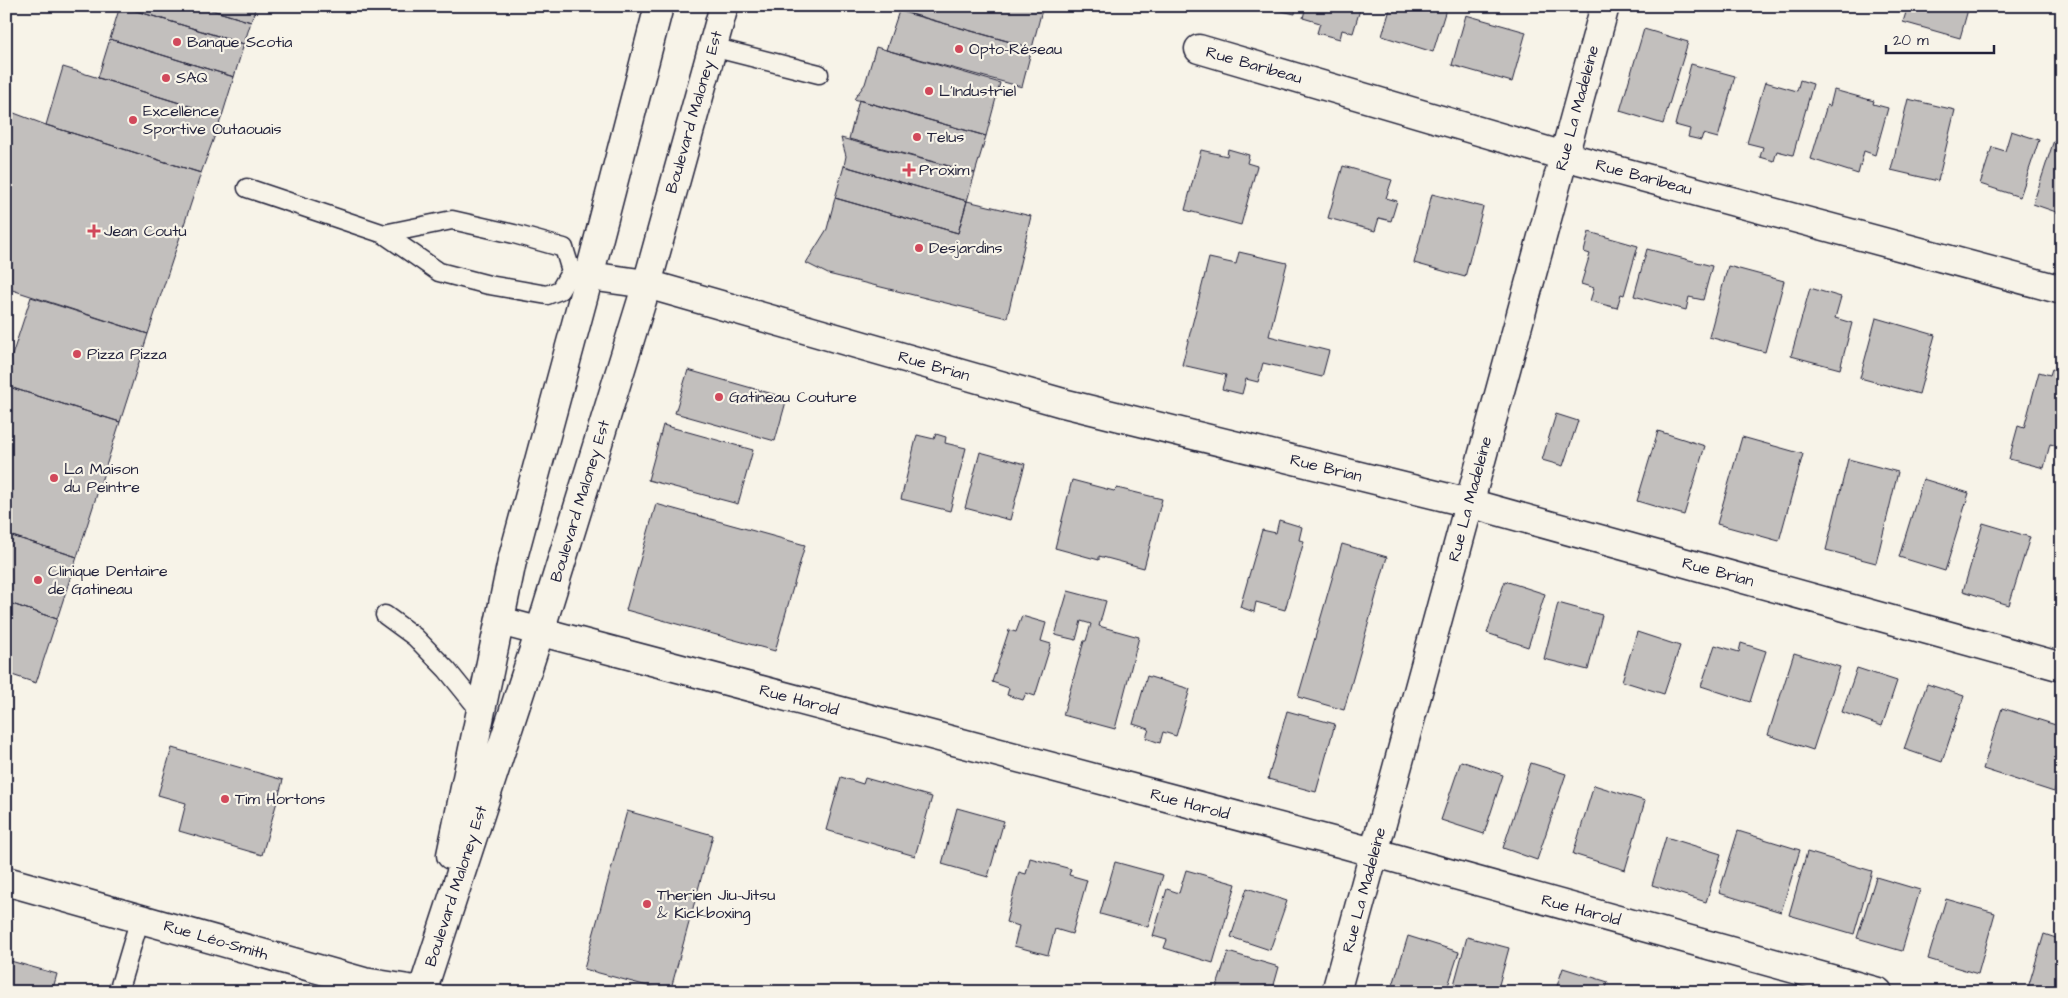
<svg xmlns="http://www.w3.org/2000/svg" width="2068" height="998" font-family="'Architects Daughter',sans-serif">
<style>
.building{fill:#c2bfbd;stroke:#22223b}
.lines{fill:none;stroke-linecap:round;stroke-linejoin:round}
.lane-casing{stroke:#22223b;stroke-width:21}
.street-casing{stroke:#22223b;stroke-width:31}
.primary-casing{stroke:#22223b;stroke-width:31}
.lane{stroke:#f7f3e8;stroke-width:18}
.street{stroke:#f7f3e8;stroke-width:28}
.primary{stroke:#f7f3e8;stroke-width:28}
.poi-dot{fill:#d1495b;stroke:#f7f3e8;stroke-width:2}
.labels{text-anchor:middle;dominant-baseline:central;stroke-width:4.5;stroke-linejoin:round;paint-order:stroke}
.poi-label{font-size:16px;fill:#22223b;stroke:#f7f3e8;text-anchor:start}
.street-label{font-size:16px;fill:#22223b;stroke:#f7f3e8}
</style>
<rect width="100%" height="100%" fill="#f7f3e8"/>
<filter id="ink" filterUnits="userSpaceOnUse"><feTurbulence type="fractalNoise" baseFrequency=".02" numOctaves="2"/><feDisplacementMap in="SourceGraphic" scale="10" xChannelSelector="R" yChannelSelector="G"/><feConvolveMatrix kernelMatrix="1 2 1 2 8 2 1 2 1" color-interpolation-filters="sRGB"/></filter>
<g filter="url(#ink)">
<path class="building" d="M 120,6 L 244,44 L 234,77 L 110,39 Z
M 120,6 L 199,6 L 251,22 L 244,44 Z
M 199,6 L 256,6 L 251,22 Z
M 883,6 L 1043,6 L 1032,48 Z
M 1259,6 L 1296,6 L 1295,14 Z
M 1306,6 L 1361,6 L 1353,33 L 1342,30 L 1340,39 L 1317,33 L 1320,23 L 1303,18 Z
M 1391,6 L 1447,6 L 1433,52 L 1382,36 Z
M 1908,6 L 1969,6 L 1960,38 L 1903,22 Z
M 899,11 L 1032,48 L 1022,87 L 886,50 Z
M 1466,15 L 1526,32 L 1512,82 L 1452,65 Z
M 1644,29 L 1688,42 L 1663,124 L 1620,111 Z
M 110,39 L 234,77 L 222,116 L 98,78 Z
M 876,47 L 1000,83 L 986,136 L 854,99 L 865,84 Z
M 1691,64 L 1735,76 L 1718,138 L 1703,134 L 1701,140 L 1688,137 L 1690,129 L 1675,125 Z
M 63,67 L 222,116 L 201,173 L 46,125 Z
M 1800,80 L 1813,84 L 1793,155 L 1777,151 L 1774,161 L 1760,157 L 1763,147 L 1747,143 L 1765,82 L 1797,91 Z
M 1834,90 L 1874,101 L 1873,104 L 1888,108 L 1875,155 L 1864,151 L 1858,174 L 1811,159 L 1827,105 L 1830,106 Z
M 1908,99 L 1955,110 L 1938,181 L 1891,170 Z
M 859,100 L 986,136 L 975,173 L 849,139 Z
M 6,110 L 46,125 L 201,173 L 148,334 L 6,288 Z
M 2011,131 L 2039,140 L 2020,197 L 1980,184 L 1992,147 L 2005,151 Z
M 841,138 L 975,173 L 967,201 L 844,166 L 846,156 Z
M 2054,140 L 2062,143 L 2062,214 L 2033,204 Z
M 1228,149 L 1249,155 L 1247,163 L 1257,166 L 1241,225 L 1185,210 L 1201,150 L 1227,156 Z
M 844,166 L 967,201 L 958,233 L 835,198 Z
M 1343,166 L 1392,180 L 1386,198 L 1397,201 L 1391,221 L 1379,218 L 1375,231 L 1328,218 Z
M 1432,194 L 1483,207 L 1465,277 L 1414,263 Z
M 835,198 L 958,233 L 967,201 L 1031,216 L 1007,318 L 828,274 L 806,263 L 827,229 Z
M 1589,232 L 1638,246 L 1624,295 L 1621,294 L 1617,308 L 1590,301 L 1594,288 L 1581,284 L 1590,254 L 1584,252 Z
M 1647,249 L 1712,266 L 1703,300 L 1689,297 L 1686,310 L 1634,296 Z
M 1239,252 L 1287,263 L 1269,336 L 1329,351 L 1322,377 L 1263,363 L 1258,382 L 1246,379 L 1242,394 L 1222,389 L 1226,375 L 1182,365 L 1209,258 L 1236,264 Z
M 1728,266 L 1784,281 L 1765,352 L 1709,337 Z
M 1810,288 L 1841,297 L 1835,318 L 1852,323 L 1840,369 L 1791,356 Z
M 31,297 L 148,334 L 120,422 L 6,386 L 6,374 Z
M 1876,318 L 1935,335 L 1919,394 L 1860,378 Z
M 2052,369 L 2062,372 L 2062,441 L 2060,441 L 2058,446 L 2050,444 L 2044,468 L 2009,459 L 2018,426 L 2024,428 L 2039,372 L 2050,375 Z
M 688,370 L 787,398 L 775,441 L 675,413 Z
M 6,386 L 120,422 L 77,557 L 6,534 Z
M 1556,414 L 1578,421 L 1563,466 L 1542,460 Z
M 663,425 L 753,450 L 738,504 L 648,480 Z
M 1658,431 L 1705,446 L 1684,515 L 1637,501 Z
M 936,434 L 946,437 L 945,443 L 966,448 L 950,511 L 901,499 L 917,435 L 934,439 Z
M 1742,437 L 1803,454 L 1779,541 L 1717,524 Z
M 980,452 L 1025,464 L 1010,520 L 965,508 Z
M 1848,459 L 1898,472 L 1876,563 L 1826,550 Z
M 1923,479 L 1969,493 L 1945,571 L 1899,557 Z
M 1072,480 L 1114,491 L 1117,488 L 1162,499 L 1144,568 L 1099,556 L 1099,560 L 1055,548 Z
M 656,504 L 805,545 L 775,651 L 626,610 Z
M 1279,520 L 1302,527 L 1299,540 L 1304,541 L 1285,610 L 1256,602 L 1254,612 L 1240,607 L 1262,530 L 1276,533 Z
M 1983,523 L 2030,537 L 2009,605 L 1963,591 Z
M 6,534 L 77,557 L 57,619 L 6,602 Z
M 1342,544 L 1387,557 L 1344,710 L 1298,697 Z
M 1505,581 L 1545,594 L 1528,647 L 1487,633 Z
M 1068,591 L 1106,601 L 1099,626 L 1139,637 L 1115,729 L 1063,715 L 1084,641 L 1086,641 L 1091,624 L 1081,621 L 1076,640 L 1055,635 Z
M 6,602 L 57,619 L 36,683 L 6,673 Z
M 1558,603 L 1602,615 L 1588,670 L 1544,659 Z
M 1022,616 L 1046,623 L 1041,641 L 1051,644 L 1035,696 L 1026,693 L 1023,700 L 1007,695 L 1009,688 L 992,682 L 1009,630 L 1016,632 Z
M 1637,632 L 1680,646 L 1664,694 L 1622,681 Z
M 1741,643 L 1766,651 L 1750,702 L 1701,686 L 1715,645 L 1739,652 Z
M 1794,653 L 1840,667 L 1813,750 L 1768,735 Z
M 1857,668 L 1897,681 L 1882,726 L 1842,712 Z
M 1147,676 L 1190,689 L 1176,736 L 1163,732 L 1160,743 L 1146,738 L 1149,729 L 1133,724 Z
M 1927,684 L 1964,696 L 1942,762 L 1904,749 Z
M 2002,708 L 2062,727 L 2062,769 L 2054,792 L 1983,769 Z
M 1287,711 L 1335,724 L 1316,792 L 1268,779 Z
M 172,748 L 283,780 L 262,855 L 179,831 L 186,803 L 158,795 Z
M 1461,761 L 1503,775 L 1484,834 L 1441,820 Z
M 1531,763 L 1566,774 L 1537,860 L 1503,848 Z
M 841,777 L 863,784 L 865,778 L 932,797 L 915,856 L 826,830 Z
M 1594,785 L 1645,801 L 1625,870 L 1573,854 Z
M 957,808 L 1004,821 L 988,877 L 942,864 Z
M 627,811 L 713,835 L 670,992 L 584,969 Z
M 1738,831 L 1800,850 L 1781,912 L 1719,893 Z
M 1666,837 L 1721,854 L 1706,902 L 1652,885 Z
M 1807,852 L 1872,871 L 1854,934 L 1789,915 Z
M 1030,858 L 1071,869 L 1069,875 L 1087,880 L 1072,934 L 1055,929 L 1048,955 L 1014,946 L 1019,926 L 1006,922 L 1019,872 L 1026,874 Z
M 1115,862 L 1163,875 L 1148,927 L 1100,914 Z
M 1186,870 L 1236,884 L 1213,963 L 1164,948 L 1167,940 L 1153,936 L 1167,889 L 1179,893 Z
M 1876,877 L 1920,890 L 1902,951 L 1857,938 Z
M 1247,888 L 1287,901 L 1270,950 L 1231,937 Z
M 1946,899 L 1995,913 L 1978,974 L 1928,959 Z
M 2044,934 L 2062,940 L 2062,992 L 2027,991 Z
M 1408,936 L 1459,952 L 1446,992 L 1391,992 Z
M 1467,937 L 1509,948 L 1497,992 L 1452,992 Z
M 1228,952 L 1279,967 L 1272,992 L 1215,992 Z
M 7,960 L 57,974 L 52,992 L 6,992 Z
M 1563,968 L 1608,982 L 1605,992 L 1555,992 Z
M 874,987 L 890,992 L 872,992 Z"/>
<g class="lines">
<defs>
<path id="lane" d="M 712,47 L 819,74
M 247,188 L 384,234 L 439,272 L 489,285 L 547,295 L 560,290 L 571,271 L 564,248 L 514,234 L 452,220 L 384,234
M 385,615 L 415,637 L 447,670 L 481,712
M 118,992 L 140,918"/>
<path id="street" d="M 1199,49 L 1564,156 L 2062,290
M 589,276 L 647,284 L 1063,403 L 1469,503 L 2062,667
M 500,621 L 1340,843 L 1878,992
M 6,881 L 364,982 L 428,992
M 1336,992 L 1605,6"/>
<path id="primary" d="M 451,855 L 512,561 L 589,276 L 659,6
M 422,992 L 540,631 L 647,284 L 724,6"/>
</defs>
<use href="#lane" class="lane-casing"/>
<use href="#street" class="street-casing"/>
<use href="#primary" class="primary-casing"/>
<use href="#lane" class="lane"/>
<use href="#street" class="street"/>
<use href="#primary" class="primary"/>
</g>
</g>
<g class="poi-dot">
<circle cx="177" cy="42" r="5"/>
<circle cx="959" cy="49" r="5"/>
<circle cx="166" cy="78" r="5"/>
<circle cx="929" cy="91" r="5"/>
<circle cx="133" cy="120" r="5"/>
<circle cx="917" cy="137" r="5"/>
<path d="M906.5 162.5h5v5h5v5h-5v5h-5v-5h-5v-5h5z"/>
<path d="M91.5 223.5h5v5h5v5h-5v5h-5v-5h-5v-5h5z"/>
<circle cx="919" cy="248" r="5"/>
<circle cx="77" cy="354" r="5"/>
<circle cx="719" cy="397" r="5"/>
<circle cx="54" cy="478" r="5"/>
<circle cx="38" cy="580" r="5"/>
<circle cx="225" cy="799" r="5"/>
<circle cx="647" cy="904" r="5"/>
</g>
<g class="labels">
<g class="poi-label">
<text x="187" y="42">Banque Scotia</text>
<text x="969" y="49">Opto-Réseau</text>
<text x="176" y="78">SAQ</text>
<text x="939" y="91">L'Industriel</text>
<text x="143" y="111">Excellence<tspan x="143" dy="18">Sportive Outaouais</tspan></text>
<text x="927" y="137">Telus</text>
<text x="919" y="170">Proxim</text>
<text x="104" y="231">Jean Coutu</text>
<text x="929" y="248">Desjardins</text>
<text x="87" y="354">Pizza Pizza</text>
<text x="729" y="397">Gatineau Couture</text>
<text x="64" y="469">La Maison<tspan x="64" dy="18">du Peintre</tspan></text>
<text x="48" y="571">Clinique Dentaire<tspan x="48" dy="18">de Gatineau</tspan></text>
<text x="235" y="799">Tim Hortons</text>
<text x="657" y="895">Therien Jiu-Jitsu<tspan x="657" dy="18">&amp; Kickboxing</tspan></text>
</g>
<g class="street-label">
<text transform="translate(1254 65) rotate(16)">Rue Baribeau</text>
<text transform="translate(1577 108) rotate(-75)">Rue La Madeleine</text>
<text transform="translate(694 112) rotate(-74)">Boulevard Maloney Est</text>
<text transform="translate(1644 177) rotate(15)">Rue Baribeau</text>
<text transform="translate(934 366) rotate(16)">Rue Brian</text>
<text transform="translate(1326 468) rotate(14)">Rue Brian</text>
<text transform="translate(1470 499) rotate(-75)">Rue La Madeleine</text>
<text transform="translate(580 501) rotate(-73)">Boulevard Maloney Est</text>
<text transform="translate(1718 572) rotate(15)">Rue Brian</text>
<text transform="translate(799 700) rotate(15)">Rue Harold</text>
<text transform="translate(1190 804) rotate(15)">Rue Harold</text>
<text transform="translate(456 886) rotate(-72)">Boulevard Maloney Est</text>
<text transform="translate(1364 890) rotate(-75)">Rue La Madeleine</text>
<text transform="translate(1581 910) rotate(15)">Rue Harold</text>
<text transform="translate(216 940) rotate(16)">Rue Léo-Smith</text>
</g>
</g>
<rect width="2068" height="998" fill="none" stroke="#f7f3e8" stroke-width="25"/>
<rect x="12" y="12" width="2043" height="973" fill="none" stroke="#22223b" stroke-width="2" filter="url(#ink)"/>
<path d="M1886 45v8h108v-8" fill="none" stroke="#22223b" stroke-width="2.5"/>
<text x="1893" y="45" font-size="15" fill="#22223b" stroke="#f7f3e8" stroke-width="4" paint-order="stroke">20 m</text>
</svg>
